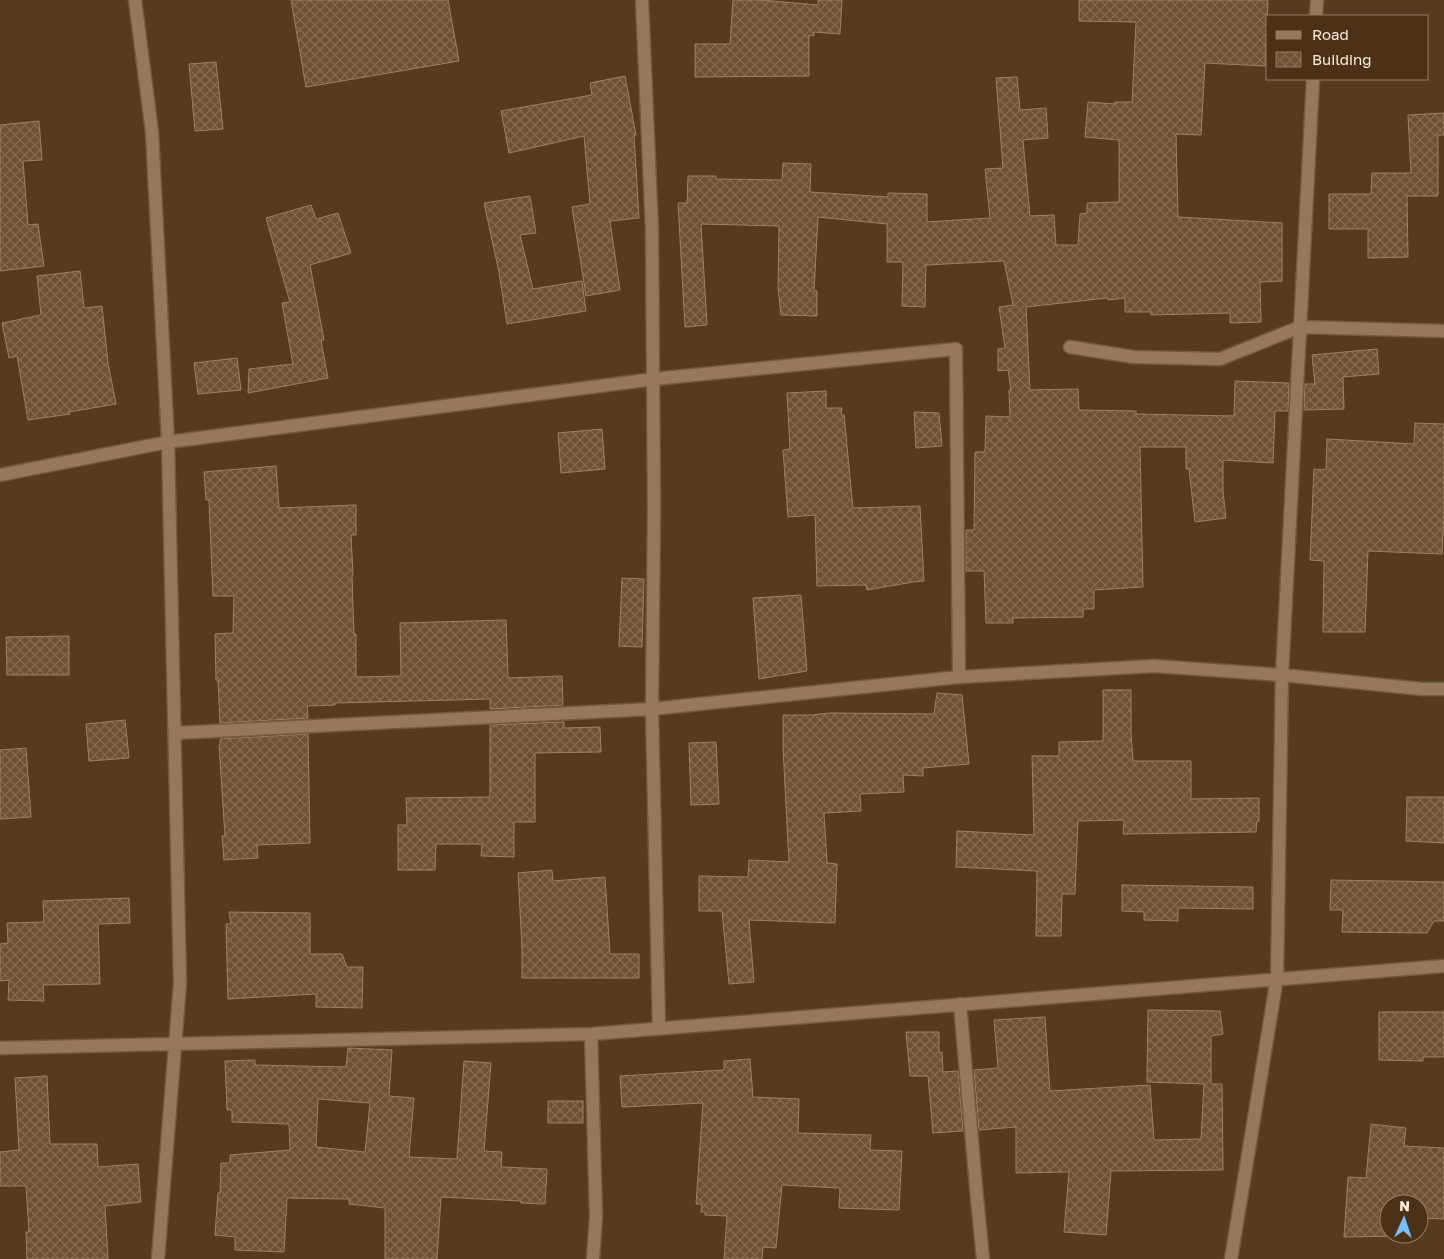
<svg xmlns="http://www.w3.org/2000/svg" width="1444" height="1259" font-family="'Golos Text',sans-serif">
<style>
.building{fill:url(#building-cross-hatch);stroke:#9f8165;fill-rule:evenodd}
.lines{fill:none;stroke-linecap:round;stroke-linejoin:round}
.street-casing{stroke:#715a42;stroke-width:15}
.street{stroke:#96795d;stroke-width:12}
</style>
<defs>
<pattern id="building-cross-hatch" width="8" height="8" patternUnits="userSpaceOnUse" patternTransform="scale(1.25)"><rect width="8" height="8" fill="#6c5136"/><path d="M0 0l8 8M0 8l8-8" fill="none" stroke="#826a53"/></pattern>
</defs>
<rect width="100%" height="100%" fill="#553b21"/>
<path class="building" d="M 291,0 L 448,0 L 459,61 L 306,87 Z
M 733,0 L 761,0 L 818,5 L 818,0 L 842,0 L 840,34 L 814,32 L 814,36 L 809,35 L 809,76 L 695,77 L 695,44 L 730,44 Z
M 1079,0 L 1268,0 L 1265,66 L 1205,63 L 1201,135 L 1176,134 L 1178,217 L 1282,223 L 1282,281 L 1260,282 L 1261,322 L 1230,323 L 1230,313 L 1151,315 L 1151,312 L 1125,312 L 1125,298 L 1108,300 L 1107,298 L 1026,307 L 1030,390 L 1078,389 L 1079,410 L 1136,411 L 1136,414 L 1234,416 L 1235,381 L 1289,383 L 1288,411 L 1275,411 L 1273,463 L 1223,460 L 1223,492 L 1226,518 L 1195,522 L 1189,469 L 1186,469 L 1186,447 L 1140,447 L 1143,587 L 1094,590 L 1094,609 L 1083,609 L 1083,617 L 1013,618 L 1013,623 L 986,623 L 984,571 L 966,571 L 966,530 L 974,530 L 975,452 L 985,452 L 986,416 L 1010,417 L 1009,390 L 1011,390 L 1008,370 L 998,371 L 998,349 L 1005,348 L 999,307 L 1013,305 L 1004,261 L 926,265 L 925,307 L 902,306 L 903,262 L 887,262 L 887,224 L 818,217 L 814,291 L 817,291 L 817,316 L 781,315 L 778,288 L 779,226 L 701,224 L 707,325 L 685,327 L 678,203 L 687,203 L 688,176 L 716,176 L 716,179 L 782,180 L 783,163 L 811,164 L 810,192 L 888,197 L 888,193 L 927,194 L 927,222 L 990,218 L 985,169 L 1003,168 L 996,78 L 1017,77 L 1020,110 L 1046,108 L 1048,138 L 1023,140 L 1030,216 L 1054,215 L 1056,245 L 1078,245 L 1080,214 L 1087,213 L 1087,203 L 1119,202 L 1119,140 L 1085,137 L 1088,102 L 1115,104 L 1115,102 L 1132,102 L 1136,22 L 1079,21 Z
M 216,62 L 223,129 L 195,131 L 189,64 Z
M 625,76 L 636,135 L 634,135 L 639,218 L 610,221 L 620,290 L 586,296 L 572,207 L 590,204 L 584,136 L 509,153 L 501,111 L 592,95 L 590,83 Z
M 1444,113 L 1444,135 L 1438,135 L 1438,196 L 1407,196 L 1408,257 L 1368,258 L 1368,229 L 1329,229 L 1329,194 L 1371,194 L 1372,173 L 1411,173 L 1408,115 Z
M 39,121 L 42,160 L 23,161 L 28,225 L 38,224 L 44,266 L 0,271 L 0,125 Z
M 530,196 L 536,233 L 520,235 L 533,289 L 582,281 L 586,311 L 507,324 L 499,272 L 484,203 Z
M 311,205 L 316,219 L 338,213 L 351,253 L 310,265 L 324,340 L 321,341 L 328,378 L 248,393 L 249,369 L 293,364 L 282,303 L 290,302 L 266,218 Z
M 80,271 L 84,308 L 102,306 L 108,363 L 116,404 L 69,412 L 70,414 L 28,420 L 17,356 L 9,358 L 2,323 L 41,315 L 37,276 Z
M 1377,349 L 1379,374 L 1343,377 L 1344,409 L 1304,410 L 1305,384 L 1315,384 L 1312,355 Z
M 237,358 L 241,390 L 198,394 L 194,363 Z
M 826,391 L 826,408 L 842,408 L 841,415 L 844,415 L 853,508 L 920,506 L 924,581 L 913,582 L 867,590 L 866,585 L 817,586 L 815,515 L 788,517 L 783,450 L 790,449 L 787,393 Z
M 914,412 L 939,413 L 942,446 L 916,448 Z
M 1415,423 L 1444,424 L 1444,517 L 1442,554 L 1368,551 L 1365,632 L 1323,632 L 1324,561 L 1310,560 L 1314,469 L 1326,470 L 1327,439 L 1414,444 Z
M 602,429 L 605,469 L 561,473 L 558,433 Z
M 276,466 L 279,508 L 356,505 L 356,535 L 351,535 L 353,575 L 352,575 L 354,634 L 356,634 L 356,677 L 401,676 L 400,623 L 506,620 L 508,678 L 562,676 L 563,705 L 490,709 L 490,699 L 335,703 L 335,705 L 307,706 L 308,718 L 220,723 L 218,680 L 216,680 L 215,634 L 233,633 L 234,596 L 213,596 L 209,500 L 206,500 L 204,472 Z
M 622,578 L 644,579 L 642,647 L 619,646 Z
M 801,595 L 807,671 L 759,679 L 753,598 Z
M 69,636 L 69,675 L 7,675 L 6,637 Z
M 1103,690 L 1131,690 L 1131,733 L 1133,761 L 1191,761 L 1191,799 L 1259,798 L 1259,821 L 1257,821 L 1256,832 L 1123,834 L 1124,820 L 1078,821 L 1075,894 L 1062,894 L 1061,936 L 1036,936 L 1037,871 L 956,867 L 957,831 L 1034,835 L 1032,756 L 1059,756 L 1059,742 L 1103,741 Z
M 937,693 L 962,695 L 969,764 L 923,768 L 923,776 L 903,775 L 904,792 L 860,794 L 861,811 L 824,813 L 827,863 L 837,864 L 835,923 L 749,920 L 754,982 L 729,984 L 722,911 L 699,911 L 699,876 L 748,877 L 749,860 L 789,862 L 783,748 L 783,715 L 812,715 L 831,713 L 934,714 Z
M 125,720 L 129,758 L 89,761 L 86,724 Z
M 564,722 L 564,728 L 600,727 L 601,752 L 535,753 L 535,822 L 514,822 L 514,857 L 481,856 L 482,844 L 436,844 L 435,870 L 398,870 L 398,825 L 407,825 L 406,798 L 490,797 L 490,725 Z
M 308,734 L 310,843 L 257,845 L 258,858 L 224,860 L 222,836 L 225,836 L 219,745 L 220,745 L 220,739 Z
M 716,742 L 719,804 L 691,805 L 689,743 Z
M 26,748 L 31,817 L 0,819 L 0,750 Z
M 1407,797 L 1444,797 L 1444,843 L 1406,841 Z
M 552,870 L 553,881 L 605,877 L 610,954 L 639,954 L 639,978 L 522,978 L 522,948 L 518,873 Z
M 1331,880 L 1444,882 L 1444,921 L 1434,921 L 1427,933 L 1342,932 L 1343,910 L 1330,910 Z
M 1122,885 L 1253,887 L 1253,909 L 1178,908 L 1178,921 L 1144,920 L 1144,912 L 1122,911 Z
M 129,898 L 130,923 L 98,924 L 100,984 L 43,985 L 44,1001 L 8,1000 L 9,980 L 0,981 L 0,944 L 8,943 L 7,923 L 44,922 L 43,901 Z
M 229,912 L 310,913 L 310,954 L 342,954 L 347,967 L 363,967 L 362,1008 L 316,1007 L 316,994 L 228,999 L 226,924 L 231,924 Z
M 1148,1010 L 1220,1011 L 1223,1034 L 1211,1036 L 1211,1084 L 1222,1084 L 1223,1170 L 1111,1171 L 1106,1235 L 1064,1232 L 1069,1172 L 1016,1173 L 1016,1127 L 979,1130 L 974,1070 L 998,1068 L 994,1020 L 1045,1017 L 1050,1091 L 1150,1085 L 1154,1140 L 1201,1139 L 1204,1084 L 1147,1082 Z
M 1379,1012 L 1444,1012 L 1444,1057 L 1423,1057 L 1423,1061 L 1379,1060 Z
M 906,1032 L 939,1032 L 939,1053 L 942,1052 L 943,1072 L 958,1071 L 963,1131 L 933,1133 L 928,1076 L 910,1076 Z
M 348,1048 L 392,1050 L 389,1096 L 414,1098 L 409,1157 L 457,1159 L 464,1061 L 491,1063 L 484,1151 L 502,1152 L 501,1167 L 547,1169 L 545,1204 L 521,1203 L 521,1201 L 441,1197 L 437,1259 L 385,1259 L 385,1208 L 349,1204 L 349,1199 L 287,1198 L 284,1252 L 235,1250 L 235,1237 L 215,1235 L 218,1193 L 220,1193 L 221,1163 L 230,1163 L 230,1155 L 290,1150 L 289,1124 L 232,1122 L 232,1110 L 227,1110 L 225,1061 L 255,1060 L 255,1065 L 346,1067 ZM 318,1099 L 370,1103 L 365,1152 L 316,1147 Z
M 750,1059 L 753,1097 L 799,1099 L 798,1133 L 871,1135 L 870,1150 L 902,1151 L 899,1210 L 839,1208 L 840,1188 L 782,1185 L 776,1248 L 763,1247 L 762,1259 L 724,1259 L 727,1216 L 705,1215 L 705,1212 L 701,1212 L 702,1204 L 696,1204 L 703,1103 L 622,1107 L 620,1076 L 724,1070 L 724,1061 Z
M 47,1076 L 50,1144 L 97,1144 L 98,1167 L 138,1164 L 141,1202 L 105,1206 L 108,1259 L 27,1259 L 26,1232 L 29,1232 L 26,1186 L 0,1186 L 0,1152 L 19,1150 L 15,1078 Z
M 548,1101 L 583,1101 L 583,1123 L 548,1123 Z
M 1371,1124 L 1406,1128 L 1404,1146 L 1444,1148 L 1444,1219 L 1419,1218 L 1419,1204 L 1389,1204 L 1389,1234 L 1403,1234 L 1403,1236 L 1344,1237 L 1348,1177 L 1366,1178 Z"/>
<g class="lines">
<defs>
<path id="street" d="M 135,0 L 152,132 L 168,442 L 180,983 L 158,1259
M 642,0 L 652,230 L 654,509 L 652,709 L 659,1028
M 1316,16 L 1317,0
M 1070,347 L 1134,357 L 1220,359 L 1300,327 L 1444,331
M 0,475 L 168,442 L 654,379 L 956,349 L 959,677
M 175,733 L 652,709 L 959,677 L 1154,666 L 1282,675 L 1422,689 L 1444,689
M 960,1004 L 977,1198 L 983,1259
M 591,1034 L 596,1217 L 593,1259
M 0,1048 L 591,1034 L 1444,966
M 1231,1259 L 1277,978 L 1282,675 L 1313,79"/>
</defs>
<use href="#street" class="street-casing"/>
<use href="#street" class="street"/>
</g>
<rect x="1266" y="15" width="162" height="65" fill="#4a3117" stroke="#927c66"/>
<rect x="1276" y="31" width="25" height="8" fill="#96795d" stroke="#927c66"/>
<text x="1312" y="40" font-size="15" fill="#fdecdd">Road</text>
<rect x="1276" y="52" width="25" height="15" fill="url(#building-cross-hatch)" stroke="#927c66"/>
<text x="1312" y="65" font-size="15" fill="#fdecdd">Building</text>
<g transform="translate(1404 1219) rotate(3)"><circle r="24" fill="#4a3117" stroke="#927c66"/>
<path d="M0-4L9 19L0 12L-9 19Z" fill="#7abff8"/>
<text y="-8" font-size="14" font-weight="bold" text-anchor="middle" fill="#fdecdd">N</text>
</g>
</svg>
